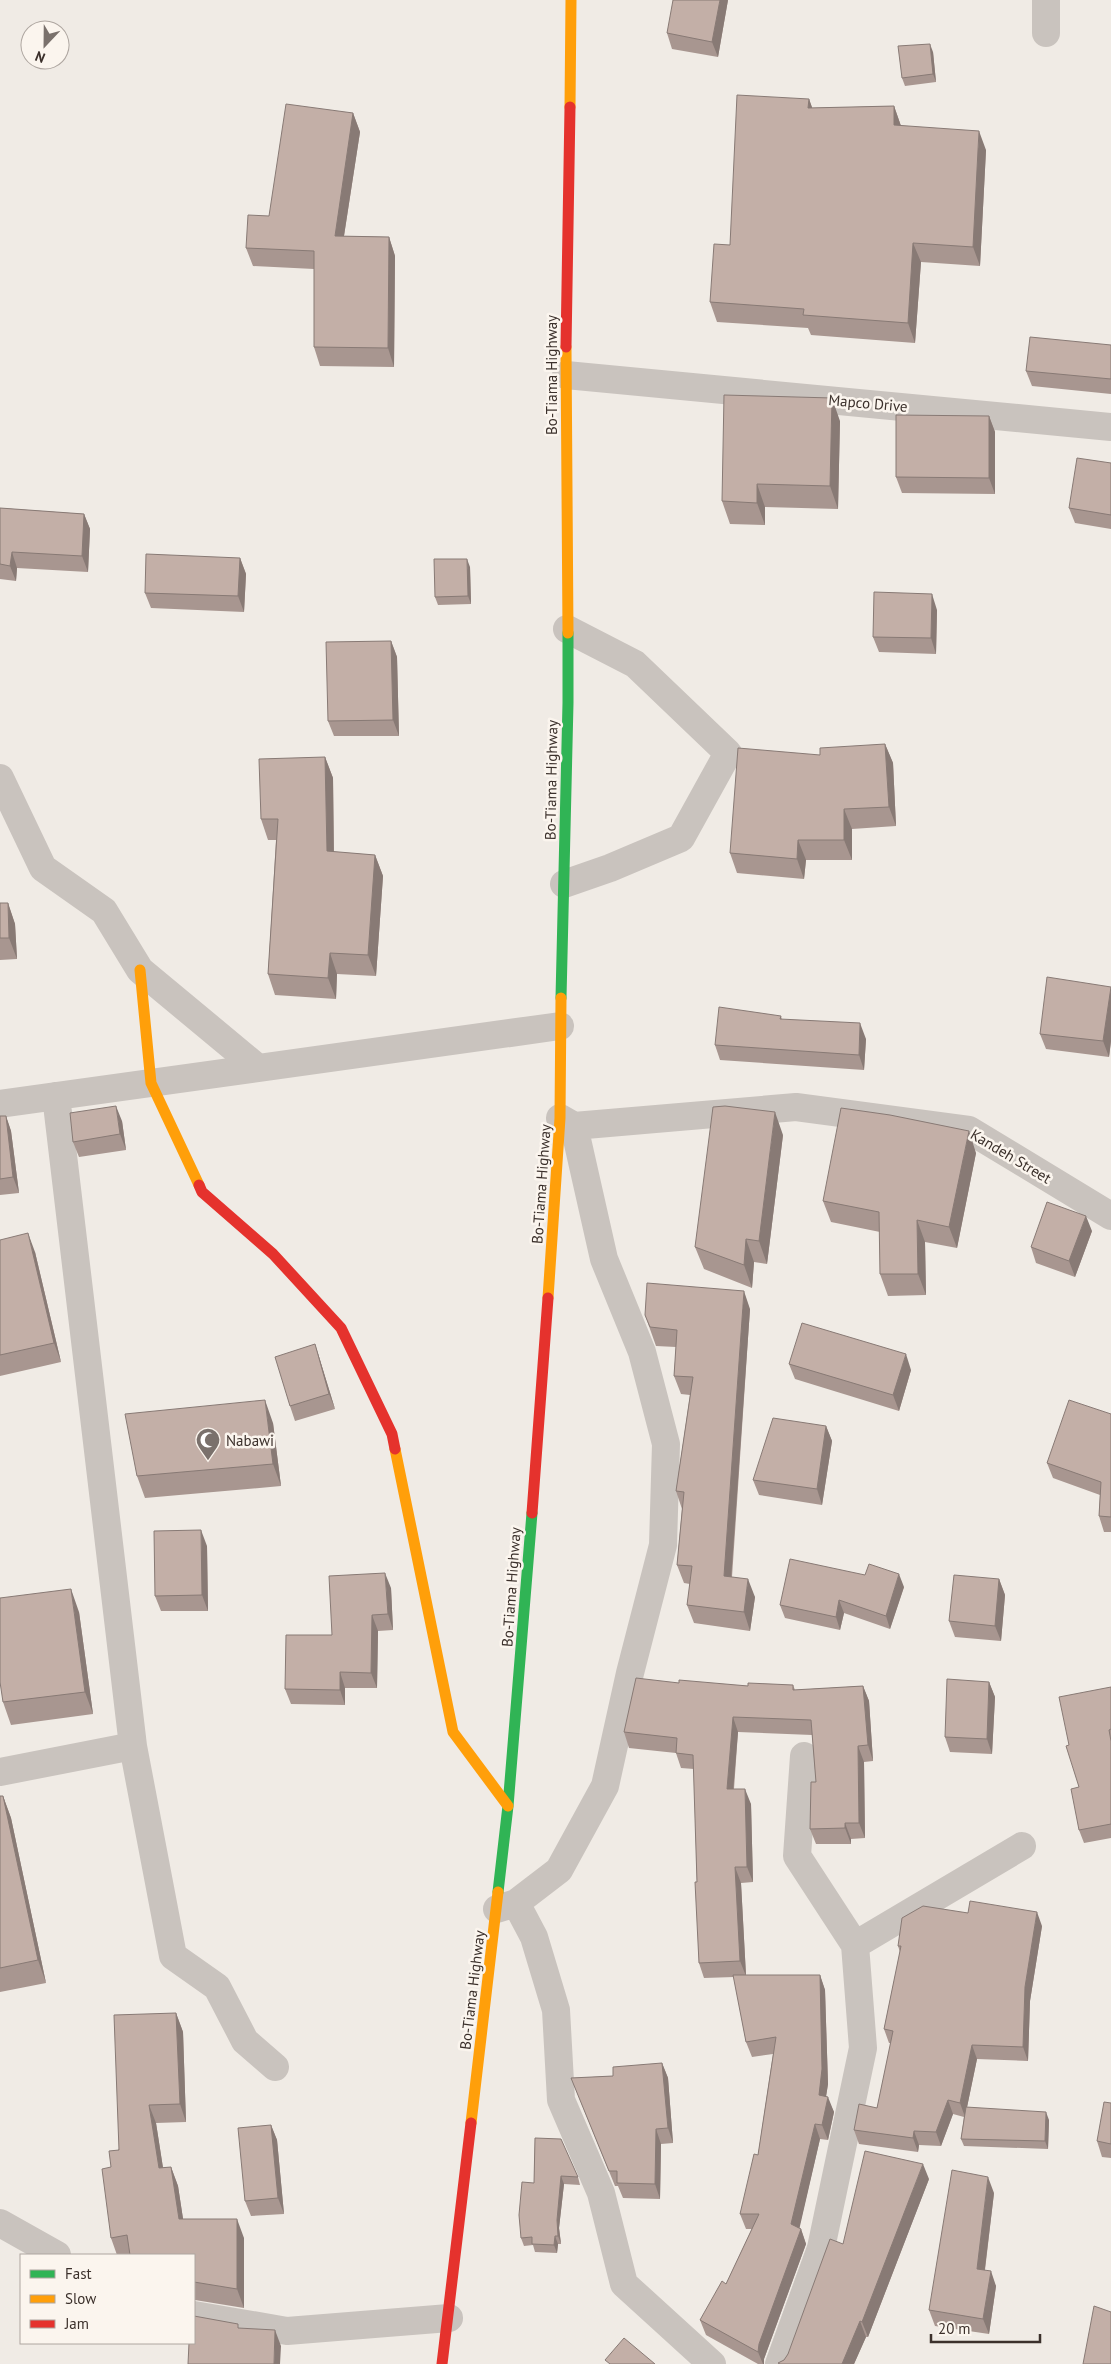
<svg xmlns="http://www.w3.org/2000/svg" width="1111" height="2364" font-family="'PT Sans',sans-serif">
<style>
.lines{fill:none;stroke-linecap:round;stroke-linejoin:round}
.street{stroke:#c9c3be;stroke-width:28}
.fast{stroke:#30b455;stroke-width:11}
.slow{stroke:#ff9f0a;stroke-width:11}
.jam{stroke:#e5322d;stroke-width:11}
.wall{fill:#a89690}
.shaded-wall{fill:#887a75}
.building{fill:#c3afa7;stroke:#887a75}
.labels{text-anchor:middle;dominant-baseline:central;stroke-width:5;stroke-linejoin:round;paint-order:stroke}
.street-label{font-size:15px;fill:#3b302b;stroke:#fbf5ee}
.poi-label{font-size:15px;fill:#3b302b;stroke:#fbf5ee;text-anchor:start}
</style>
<rect width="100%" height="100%" fill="#f0ebe5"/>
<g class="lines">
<path class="street" d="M 1046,33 L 1046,0
M 566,375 L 1111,427
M 0,778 L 43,868 L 104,911 L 140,970 L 258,1068
M 564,884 L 610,868 L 681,838 L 728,753 L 635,664 L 567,629
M 0,1104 L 560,1026
M 574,1126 L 796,1107 L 969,1130 L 1111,1216
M 133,1746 L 173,1956 L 217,1987 L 245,2041 L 275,2067
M 804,1756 L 797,1856 L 855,1945
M 0,1772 L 133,1746 L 56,1096
M 516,1903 L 534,1937 L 556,2010 L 561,2100 L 601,2193 L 624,2284 L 712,2364
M 497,1909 L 516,1903 L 559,1870 L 605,1786 L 630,1673 L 663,1545 L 666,1444 L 642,1352 L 604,1259 L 574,1126 L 560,1118
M 0,2223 L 57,2255
M 194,2315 L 287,2331 L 449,2318
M 779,2364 L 821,2248 L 863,2048 L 855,1945 L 1022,1846"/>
<path class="fast" d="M 561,998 L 568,703 L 568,633
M 498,1892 L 508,1806 L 532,1513"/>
<path class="slow" d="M 570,107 L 571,0
M 566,347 L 568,633
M 140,970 L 151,1083 L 199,1185
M 548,1298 L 560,1118 L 561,998
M 395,1449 L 453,1732 L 508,1806
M 471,2123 L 498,1892"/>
<path class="jam" d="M 566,347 L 570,107
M 199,1185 L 202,1192 L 273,1254 L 341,1328 L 392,1434 L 395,1449
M 532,1513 L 548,1298
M 442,2364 L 471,2123"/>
</g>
<path class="wall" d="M 728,0 L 718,57 L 672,49 L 667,33 Z
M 933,52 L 936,82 L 905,86 L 902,78 Z
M 809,99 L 812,108 L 894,106 L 901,126 L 986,150 L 980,266 L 921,262 L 915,343 L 811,335 L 808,328 L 717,322 L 710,302 L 730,245 Z
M 353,113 L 360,132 L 344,236 L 389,237 L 395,256 L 394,367 L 320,366 L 314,347 L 314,269 L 253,266 L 246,248 L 269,216 Z
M 1111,345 L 1111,394 L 1032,386 L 1026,371 Z
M 989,416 L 995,432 L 995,494 L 902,493 L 896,477 Z
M 840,421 L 838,509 L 765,507 L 765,525 L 730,524 L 722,501 Z
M 1111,463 L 1111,529 L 1075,523 L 1069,508 Z
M 0,508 L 84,514 L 90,529 L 88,572 L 17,568 L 16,581 L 0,579 Z
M 240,558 L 246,574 L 244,612 L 151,608 L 145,593 Z
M 470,567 L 471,604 L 438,605 L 435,597 Z
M 937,610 L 936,654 L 879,652 L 873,637 Z
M 391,641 L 397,657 L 399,736 L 334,736 L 328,721 Z
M 885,744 L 893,763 L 896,826 L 852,829 L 852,860 L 806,860 L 804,879 L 737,873 L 730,853 L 820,755 Z
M 325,757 L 333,778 L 334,852 L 375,855 L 383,876 L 376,976 L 337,974 L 336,999 L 275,995 L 268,974 L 276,840 L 268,840 L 261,819 Z
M 0,903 L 8,903 L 15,924 L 17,959 L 0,960 Z
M 1111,987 L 1111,1041 L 1109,1057 L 1046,1049 L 1040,1034 Z
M 781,1016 L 782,1020 L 866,1039 L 864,1070 L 720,1060 L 715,1045 Z
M 0,1116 L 6,1116 L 11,1131 L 19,1193 L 0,1195 Z
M 122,1121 L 126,1150 L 79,1157 L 73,1142 Z
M 783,1135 L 767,1264 L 754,1262 L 752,1288 L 704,1269 L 695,1247 Z
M 976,1153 L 957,1248 L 925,1242 L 926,1295 L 888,1296 L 880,1274 L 880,1232 L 831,1222 L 823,1201 Z
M 1092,1231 L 1075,1277 L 1036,1263 L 1031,1247 Z
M 0,1240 L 35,1252 L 61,1362 L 0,1376 Z
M 750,1309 L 732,1577 L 755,1597 L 750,1631 L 694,1623 L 687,1605 L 690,1584 L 684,1583 L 677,1565 L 682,1509 L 676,1491 L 690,1395 L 681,1394 L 674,1376 L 676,1347 L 656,1346 L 645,1315 Z
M 315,1344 L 320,1360 L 335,1409 L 295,1421 L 290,1406 Z
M 789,1364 L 911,1370 L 899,1411 L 795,1379 Z
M 1111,1414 L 1111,1532 L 1104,1532 L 1099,1516 L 1100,1495 L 1053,1478 L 1047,1463 Z
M 273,1423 L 281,1486 L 145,1498 L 137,1476 Z
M 826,1426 L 832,1441 L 822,1505 L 759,1495 L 753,1480 Z
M 207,1546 L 208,1611 L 161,1611 L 155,1596 Z
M 999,1579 L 1005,1595 L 1001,1641 L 955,1637 L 949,1621 Z
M 904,1587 L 890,1629 L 844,1613 L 840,1630 L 785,1618 L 780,1605 Z
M 391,1588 L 393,1630 L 378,1631 L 377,1688 L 345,1688 L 345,1705 L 291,1704 L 285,1689 L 332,1635 Z
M 79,1612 L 93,1714 L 11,1725 L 3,1702 Z
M 989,1682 L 995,1697 L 992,1754 L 950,1752 L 945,1737 Z
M 679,1683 L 748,1686 L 793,1685 L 795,1690 L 863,1686 L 869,1701 L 873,1761 L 864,1762 L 865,1838 L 851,1839 L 851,1844 L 816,1844 L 810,1829 L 816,1782 L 812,1735 L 738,1732 L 734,1789 L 751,1804 L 753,1882 L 741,1883 L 746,1975 L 820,1975 L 825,1990 L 828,2084 L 826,2096 L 834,2112 L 828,2140 L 820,2139 L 799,2228 L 801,2229 L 806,2244 L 764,2359 L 764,2364 L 758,2364 L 706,2335 L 700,2320 L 726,2284 L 752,2229 L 746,2229 L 740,2214 L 758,2155 L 773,2054 L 752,2057 L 746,2042 L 734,1977 L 704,1978 L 699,1963 L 694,1769 L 681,1768 L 676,1753 L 629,1748 L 624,1732 Z
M 1111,1687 L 1111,1838 L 1084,1843 L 1079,1830 L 1079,1787 L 1069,1745 Z
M 0,1796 L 3,1796 L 11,1818 L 46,1983 L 0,1992 Z
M 1042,1926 L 1030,2001 L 1028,2061 L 977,2059 L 967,2107 L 1049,2120 L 1048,2149 L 964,2146 L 961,2139 L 964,2117 L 953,2114 L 941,2146 L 919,2145 L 918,2152 L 859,2144 L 854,2130 L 877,2108 L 891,2043 L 889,2043 L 884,2029 L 900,1952 L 898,1946 Z
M 176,2013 L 183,2032 L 186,2122 L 156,2123 L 163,2168 L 171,2167 L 178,2186 L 183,2219 L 244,2238 L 244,2308 L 195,2300 L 194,2297 L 194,2255 L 117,2255 L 111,2238 L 111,2167 Z
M 662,2063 L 668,2078 L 673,2143 L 661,2144 L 660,2199 L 623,2198 L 618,2186 L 615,2186 L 571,2078 L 613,2076 Z
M 1111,2103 L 1111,2158 L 1102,2157 L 1097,2141 Z
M 271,2125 L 277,2140 L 284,2214 L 251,2216 L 245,2201 Z
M 535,2138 L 578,2177 L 580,2185 L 564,2184 L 559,2228 L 561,2244 L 558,2244 L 557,2253 L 535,2252 L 533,2245 L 524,2246 L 521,2238 L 534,2183 Z
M 929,2179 L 868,2337 L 866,2337 L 854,2364 L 778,2364 L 778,2363 L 784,2360 L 788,2354 L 843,2244 Z
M 994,2193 L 985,2270 L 996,2286 L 989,2334 L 935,2326 L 929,2310 Z"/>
<path class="shaded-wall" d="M 720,0 L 728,0 L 718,57 L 712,42 Z
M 930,44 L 933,52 L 936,82 L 933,74 Z
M 809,99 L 816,118 L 808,108 Z
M 894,106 L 901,126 L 894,125 Z
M 353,113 L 360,132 L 341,255 L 335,236 Z
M 979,131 L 986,150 L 980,266 L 973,247 Z
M 389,237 L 395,256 L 394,367 L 388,348 Z
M 913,243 L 921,262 L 915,343 L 908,323 Z
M 832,398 L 840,421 L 838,509 L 830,486 Z
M 989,416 L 995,432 L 995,494 L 989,478 Z
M 757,484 L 765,507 L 765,525 L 757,503 Z
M 84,514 L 90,529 L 88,572 L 82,556 Z
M 12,552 L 17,568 L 16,581 L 10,566 Z
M 240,558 L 246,574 L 244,612 L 238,596 Z
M 467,559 L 470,567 L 471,604 L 468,596 Z
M 932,594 L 937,610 L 936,654 L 931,638 Z
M 391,641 L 397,657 L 399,736 L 393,720 Z
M 885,744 L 893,763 L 896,826 L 889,807 Z
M 325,757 L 333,778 L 334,872 L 327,851 Z
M 844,809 L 852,829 L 852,860 L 844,840 Z
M 798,840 L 806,860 L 804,879 L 797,859 Z
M 375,855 L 383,876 L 376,976 L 368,955 Z
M 8,903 L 15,924 L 17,959 L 9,938 Z
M 330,953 L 337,974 L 336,999 L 328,978 Z
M 1111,987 L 1111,1041 L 1109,1057 L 1103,1041 Z
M 860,1023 L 866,1039 L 864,1070 L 859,1055 Z
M 116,1106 L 122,1121 L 126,1150 L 120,1134 Z
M 775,1112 L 783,1135 L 767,1264 L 759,1241 Z
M 6,1116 L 11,1131 L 19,1193 L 13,1177 Z
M 969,1131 L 976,1153 L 957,1248 L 949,1227 Z
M 1086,1216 L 1092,1231 L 1075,1277 L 1069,1261 Z
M 917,1220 L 925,1242 L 926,1295 L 918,1274 Z
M 28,1233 L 35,1252 L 61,1362 L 54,1343 Z
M 746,1239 L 754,1262 L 752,1288 L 744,1265 Z
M 744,1291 L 750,1309 L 730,1594 L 724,1576 Z
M 315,1344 L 320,1360 L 335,1409 L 329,1394 Z
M 906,1354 L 911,1370 L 899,1411 L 893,1395 Z
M 265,1400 L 273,1423 L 281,1486 L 273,1464 Z
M 826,1426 L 832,1441 L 822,1505 L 817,1489 Z
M 201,1530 L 207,1546 L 208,1611 L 202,1595 Z
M 385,1573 L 391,1588 L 393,1630 L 388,1614 Z
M 899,1574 L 904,1587 L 890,1629 L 886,1616 Z
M 748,1579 L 755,1597 L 750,1631 L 744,1612 Z
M 999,1579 L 1005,1595 L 1001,1641 L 995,1626 Z
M 71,1589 L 79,1612 L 93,1714 L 85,1692 Z
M 839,1600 L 844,1613 L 840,1630 L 836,1617 Z
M 372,1615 L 378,1631 L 377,1688 L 371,1673 Z
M 340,1672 L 345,1688 L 345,1705 L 340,1690 Z
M 989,1682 L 995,1697 L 992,1754 L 987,1739 Z
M 863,1686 L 869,1701 L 873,1761 L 868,1745 Z
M 733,1717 L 738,1732 L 732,1804 L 727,1789 Z
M 858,1746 L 864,1762 L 865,1838 L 859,1823 Z
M 745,1789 L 751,1804 L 753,1882 L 747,1867 Z
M 3,1796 L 11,1818 L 46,1983 L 38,1960 Z
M 845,1823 L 851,1839 L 851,1844 L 845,1828 Z
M 735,1867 L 741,1883 L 746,1976 L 740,1961 Z
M 1037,1912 L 1042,1926 L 1030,2001 L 1028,2061 L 1023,2047 L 1025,1987 Z
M 820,1975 L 825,1990 L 828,2084 L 824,2110 L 819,2095 Z
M 176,2013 L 183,2032 L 186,2122 L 180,2104 Z
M 972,2045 L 977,2059 L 965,2117 L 960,2103 Z
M 662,2063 L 668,2078 L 673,2143 L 668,2128 Z
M 828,2097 L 834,2112 L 828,2140 L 822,2125 Z
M 948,2100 L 953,2114 L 941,2146 L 936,2132 Z
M 149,2105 L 156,2123 L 166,2187 L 159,2168 Z
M 1046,2112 L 1049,2120 L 1048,2149 L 1045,2141 Z
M 815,2124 L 820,2139 L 797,2239 L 791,2224 Z
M 271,2125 L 277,2140 L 284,2214 L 278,2198 Z
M 656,2129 L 661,2144 L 660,2199 L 655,2184 Z
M 914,2131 L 919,2145 L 918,2152 L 913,2138 Z
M 923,2164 L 929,2179 L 868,2337 L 862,2322 Z
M 171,2167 L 178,2186 L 186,2238 L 179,2219 Z
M 561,2176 L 564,2184 L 559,2228 L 561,2244 L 558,2236 L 557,2220 Z
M 988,2177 L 994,2193 L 983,2284 L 977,2269 Z
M 237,2219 L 244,2238 L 244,2308 L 237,2289 Z
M 801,2229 L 806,2244 L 764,2359 L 764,2364 L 763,2364 L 758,2352 L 759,2344 Z
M 555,2236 L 558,2244 L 557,2253 L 554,2245 Z
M 991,2271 L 996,2286 L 989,2334 L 983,2319 Z
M 860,2321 L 866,2337 L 854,2364 L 842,2364 Z
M 275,2330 L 281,2346 L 280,2364 L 274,2364 Z"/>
<path class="building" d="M 673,0 L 720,0 L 712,42 L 667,33 Z
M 930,44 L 933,74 L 902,78 L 898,46 Z
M 737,95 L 809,99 L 808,108 L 894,106 L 894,125 L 979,131 L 973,247 L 913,243 L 908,323 L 803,315 L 804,309 L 710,302 L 714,244 L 730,245 Z
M 286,104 L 353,113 L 335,236 L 389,237 L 388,348 L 314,347 L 314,251 L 246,248 L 248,215 L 269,216 Z
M 1030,337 L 1111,345 L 1111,379 L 1026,371 Z
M 724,395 L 832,398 L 830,486 L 757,484 L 757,503 L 722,501 Z
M 896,415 L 989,416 L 989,478 L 896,477 Z
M 1077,458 L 1111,463 L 1111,515 L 1069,508 Z
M 0,508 L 84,514 L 82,556 L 12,552 L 10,566 L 0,564 Z
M 146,554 L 240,558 L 238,596 L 145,593 Z
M 434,559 L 467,559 L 468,596 L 435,597 Z
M 874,592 L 932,594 L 931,638 L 873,637 Z
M 391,641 L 393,720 L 328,721 L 326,642 Z
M 885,744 L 889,807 L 844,809 L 844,840 L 798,840 L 797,859 L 730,853 L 738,748 L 820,755 L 820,748 Z
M 325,757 L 327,851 L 375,855 L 368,955 L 330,953 L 328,978 L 268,974 L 278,819 L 261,819 L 259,759 Z
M 0,903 L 8,903 L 9,938 L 0,938 Z
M 1047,977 L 1111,987 L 1103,1041 L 1040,1034 Z
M 719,1007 L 781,1016 L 780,1019 L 860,1023 L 859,1055 L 715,1045 Z
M 116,1106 L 120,1134 L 73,1142 L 70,1113 Z
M 725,1106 L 775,1112 L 759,1241 L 746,1239 L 744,1265 L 695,1247 L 713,1107 Z
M 841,1108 L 890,1115 L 969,1131 L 949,1227 L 917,1220 L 918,1274 L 880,1274 L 879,1212 L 823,1201 Z
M 0,1116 L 6,1116 L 13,1177 L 0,1179 Z
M 1047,1202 L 1086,1216 L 1069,1261 L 1031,1247 Z
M 28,1233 L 54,1343 L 0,1355 L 0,1240 Z
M 647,1283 L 744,1291 L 724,1576 L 748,1579 L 744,1612 L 687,1605 L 692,1566 L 677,1565 L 684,1492 L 676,1491 L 693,1377 L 674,1376 L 677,1330 L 650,1327 L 645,1315 Z
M 802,1323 L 906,1354 L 893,1395 L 789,1364 Z
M 315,1344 L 329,1394 L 290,1406 L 275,1357 Z
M 265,1400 L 273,1464 L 137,1476 L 125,1414 Z
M 1069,1400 L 1111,1414 L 1111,1517 L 1099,1516 L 1101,1482 L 1047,1463 Z
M 773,1418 L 826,1426 L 817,1489 L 753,1480 Z
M 201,1530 L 202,1595 L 155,1596 L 154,1531 Z
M 790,1559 L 865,1575 L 869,1564 L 899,1574 L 886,1616 L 839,1600 L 836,1617 L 780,1605 Z
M 385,1573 L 388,1614 L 372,1615 L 371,1673 L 340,1672 L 340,1690 L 285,1689 L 286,1635 L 332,1635 L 329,1576 Z
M 954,1575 L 999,1579 L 995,1626 L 949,1621 Z
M 71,1589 L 85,1692 L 3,1702 L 0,1682 L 0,1598 Z
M 636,1678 L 679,1683 L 679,1680 L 748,1686 L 748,1683 L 793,1685 L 793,1690 L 863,1686 L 868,1745 L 858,1746 L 859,1823 L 845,1823 L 845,1828 L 810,1829 L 811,1782 L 816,1782 L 811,1720 L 733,1717 L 727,1789 L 745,1789 L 747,1867 L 735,1867 L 740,1961 L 699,1963 L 695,1882 L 697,1882 L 693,1755 L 676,1753 L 677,1738 L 624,1732 Z
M 947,1679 L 989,1682 L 987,1739 L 945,1737 Z
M 1111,1687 L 1111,1729 L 1109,1730 L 1111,1741 L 1111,1824 L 1079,1830 L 1071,1789 L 1079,1787 L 1066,1746 L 1069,1745 L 1059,1697 Z
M 0,1796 L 3,1796 L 38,1960 L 0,1968 Z
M 970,1901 L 1037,1912 L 1025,1987 L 1023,2047 L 972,2045 L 960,2103 L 948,2100 L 936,2132 L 914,2131 L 913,2138 L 854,2130 L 859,2104 L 877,2108 L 893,2031 L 884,2029 L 901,1946 L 898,1946 L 902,1918 L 923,1906 L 968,1913 Z
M 733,1975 L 820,1975 L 822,2069 L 819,2095 L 828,2097 L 822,2125 L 815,2124 L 791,2224 L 801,2229 L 759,2344 L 758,2352 L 700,2320 L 722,2281 L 726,2284 L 759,2214 L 740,2214 L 754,2154 L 758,2155 L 776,2037 L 746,2042 Z
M 176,2013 L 180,2104 L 149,2105 L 159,2168 L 171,2167 L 179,2219 L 237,2219 L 237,2289 L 194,2282 L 194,2255 L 130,2255 L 127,2235 L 111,2238 L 102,2169 L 111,2167 L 109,2151 L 119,2150 L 114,2015 Z
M 662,2063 L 668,2128 L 656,2129 L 655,2184 L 617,2183 L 617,2171 L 609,2171 L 571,2078 L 613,2076 L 613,2067 Z
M 1104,2102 L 1111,2103 L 1111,2144 L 1097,2141 Z
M 966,2107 L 1046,2112 L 1045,2141 L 961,2139 Z
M 271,2125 L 278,2198 L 245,2201 L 238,2128 Z
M 535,2138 L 561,2139 L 578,2177 L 561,2176 L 557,2220 L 558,2236 L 555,2236 L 554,2245 L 532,2244 L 532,2237 L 521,2238 L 519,2215 L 522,2182 L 534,2183 Z
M 865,2151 L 923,2164 L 862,2322 L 860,2321 L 842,2364 L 780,2364 L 778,2363 L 784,2360 L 788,2354 L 830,2239 L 843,2244 Z
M 952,2170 L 988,2177 L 977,2269 L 991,2271 L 983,2319 L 929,2310 Z
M 1094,2306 L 1111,2312 L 1111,2364 L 1083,2364 Z
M 194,2316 L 238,2324 L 238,2328 L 275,2330 L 274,2364 L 188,2364 L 189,2343 L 194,2343 Z
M 624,2338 L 655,2364 L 610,2364 L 605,2360 Z"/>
<defs>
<symbol id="mosque-pin" viewBox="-11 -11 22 30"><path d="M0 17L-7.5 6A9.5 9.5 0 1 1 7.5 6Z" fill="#7a716c" stroke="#fbf5ee"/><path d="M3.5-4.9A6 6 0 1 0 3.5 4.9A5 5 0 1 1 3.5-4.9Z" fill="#fff"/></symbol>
</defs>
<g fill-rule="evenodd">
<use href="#mosque-pin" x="194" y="1426" width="28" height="38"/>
</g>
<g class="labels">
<g class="street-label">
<text transform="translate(551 375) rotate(-90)">Bo-Tiama Highway</text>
<text transform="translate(868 403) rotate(5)">Mapco Drive</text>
<text transform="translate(551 780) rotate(-89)">Bo-Tiama Highway</text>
<text transform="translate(1011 1156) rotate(31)">Kandeh Street</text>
<text transform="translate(541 1184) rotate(-86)">Bo-Tiama Highway</text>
<text transform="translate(511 1587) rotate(-86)">Bo-Tiama Highway</text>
<text transform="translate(472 1990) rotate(-83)">Bo-Tiama Highway</text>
</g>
<g class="poi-label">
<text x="226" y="1440">Nabawi</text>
</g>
</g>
<rect x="20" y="2254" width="175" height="90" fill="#fbf5ee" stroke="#aea6a0"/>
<rect x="30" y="2270" width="25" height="8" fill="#30b455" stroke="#aea6a0"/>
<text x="65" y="2279" font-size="15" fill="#3b302b">Fast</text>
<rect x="30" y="2295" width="25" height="8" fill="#ff9f0a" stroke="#aea6a0"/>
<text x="65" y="2304" font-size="15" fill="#3b302b">Slow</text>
<rect x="30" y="2320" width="25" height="8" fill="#e5322d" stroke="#aea6a0"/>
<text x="65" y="2329" font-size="15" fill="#3b302b">Jam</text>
<g transform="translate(45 45) rotate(202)"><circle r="24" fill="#fbf5ee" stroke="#aea6a0"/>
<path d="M0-4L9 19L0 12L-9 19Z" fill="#7a716c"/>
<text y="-8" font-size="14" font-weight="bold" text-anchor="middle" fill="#3b302b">N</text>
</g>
<path d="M931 2334v8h109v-8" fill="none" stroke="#3b302b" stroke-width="2.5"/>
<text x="938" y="2334" font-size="15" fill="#3b302b" stroke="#fbf5ee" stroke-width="4" paint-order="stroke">20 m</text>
</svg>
